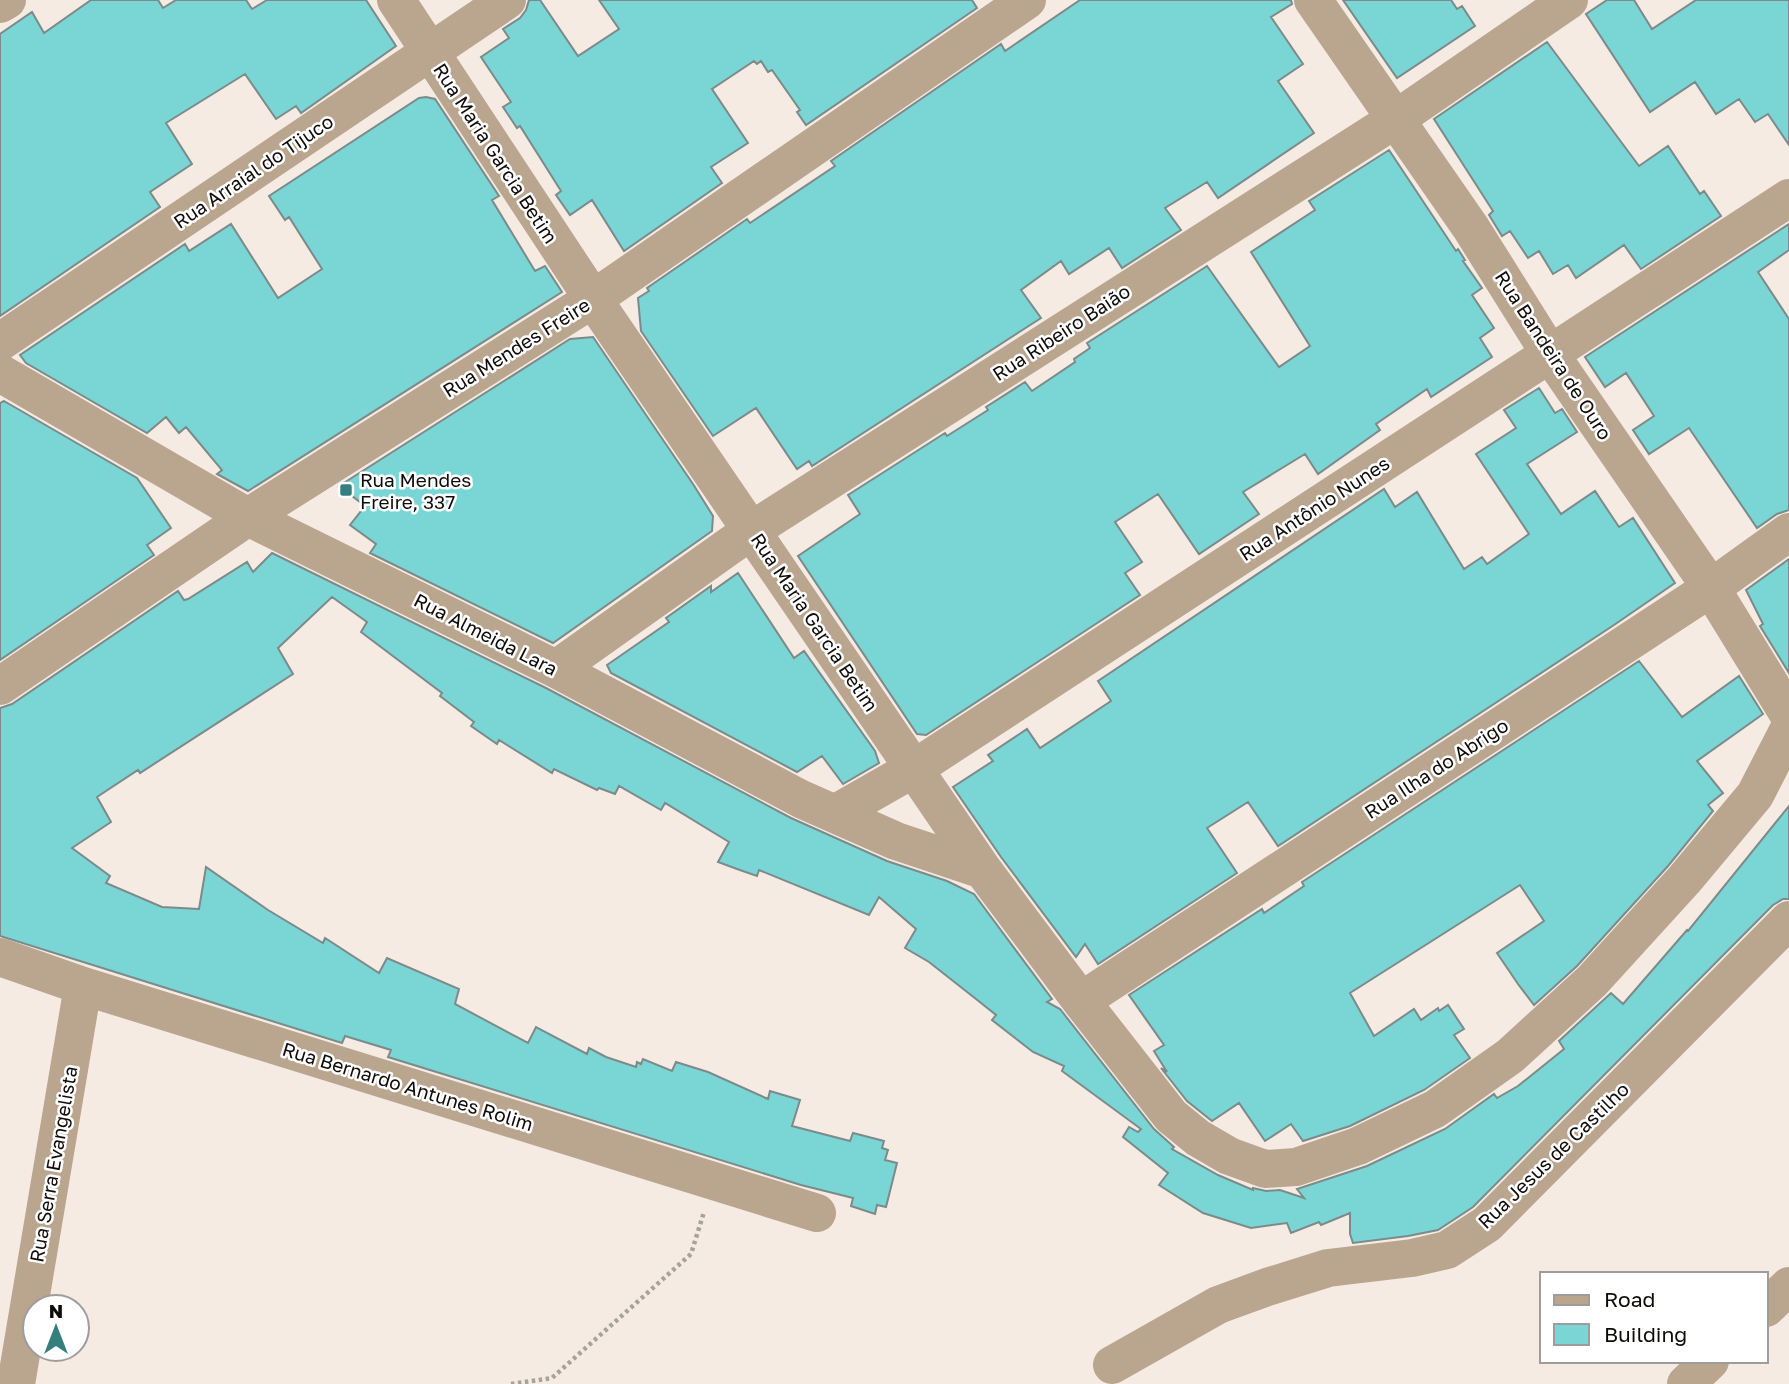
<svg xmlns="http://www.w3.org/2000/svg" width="1789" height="1384" font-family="'Golos Text',sans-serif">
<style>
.building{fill:#7ad6d5;stroke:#7c8a8a;stroke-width:2}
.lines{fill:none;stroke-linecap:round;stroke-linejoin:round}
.path{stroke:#a9a19a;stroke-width:4.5;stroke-dasharray:3.5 3.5;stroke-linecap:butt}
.minor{stroke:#baa58f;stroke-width:38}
.poi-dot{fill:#367f7f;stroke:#fff;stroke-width:2.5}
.labels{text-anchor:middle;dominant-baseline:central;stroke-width:5;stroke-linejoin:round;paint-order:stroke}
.street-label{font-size:19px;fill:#0e0b08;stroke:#fff}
.poi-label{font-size:19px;fill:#0e0b08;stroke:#fff;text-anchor:start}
</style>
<rect width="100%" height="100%" fill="#f5ebe2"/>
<path class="building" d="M 91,0 L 158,0 L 163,8 L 176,0 L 246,0 L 252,9 L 267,0 L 366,0 L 396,46 L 301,113 L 296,106 L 276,119 L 245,74 L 166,123 L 192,164 L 150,192 L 160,207 L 0,316 L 0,34 L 32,12 L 44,33 Z
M 529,0 L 540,0 L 578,56 L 619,29 L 599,0 L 972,0 L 977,8 L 806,125 L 797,112 L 800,110 L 772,70 L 768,72 L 761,61 L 757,64 L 754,61 L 712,89 L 748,143 L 711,167 L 722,183 L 624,251 L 592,200 L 570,215 L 556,195 L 561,191 L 520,126 L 517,128 L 503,107 L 511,102 L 481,57 L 509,38 L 503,29 L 520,18 L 526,10 Z
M 1080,0 L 1291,0 L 1292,4 L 1271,17 L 1303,64 L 1278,81 L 1314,133 L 1218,198 L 1207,182 L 1165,208 L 1181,230 L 1122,268 L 1109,248 L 1069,274 L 1061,261 L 1021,290 L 1041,318 L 812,466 L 809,461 L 797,469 L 756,408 L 713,436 L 641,331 L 638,298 L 649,291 L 647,288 L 747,219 L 750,223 L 835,166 L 831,161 L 1001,44 L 1005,51 Z
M 1343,0 L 1451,0 L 1457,9 L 1462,6 L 1475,26 L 1397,78 Z
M 1607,0 L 1634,0 L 1652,29 L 1696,0 L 1789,0 L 1789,145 L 1768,114 L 1755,122 L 1739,99 L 1716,114 L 1695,82 L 1650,112 L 1586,14 Z
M 1547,42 L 1639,166 L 1668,146 L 1700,194 L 1704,191 L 1721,216 L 1641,269 L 1624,245 L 1576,278 L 1568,265 L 1553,274 L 1539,251 L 1528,258 L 1510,231 L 1502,236 L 1489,215 L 1493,211 L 1434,119 Z
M 426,97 L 435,99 L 499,196 L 492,200 L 535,271 L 545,266 L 562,292 L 248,491 L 217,474 L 222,470 L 186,427 L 179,433 L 166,417 L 147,433 L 26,363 L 20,355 L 185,244 L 189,251 L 231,224 L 278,298 L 322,269 L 289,217 L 285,220 L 269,196 L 419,98 Z
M 1389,150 L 1456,251 L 1458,249 L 1465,260 L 1463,261 L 1482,288 L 1472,295 L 1494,328 L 1480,338 L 1492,357 L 1431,397 L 1427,389 L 1376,424 L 1380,430 L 1318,474 L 1305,454 L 1243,492 L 1259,514 L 1199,554 L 1158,494 L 1115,522 L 1142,562 L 1125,573 L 1140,595 L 926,735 L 917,734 L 798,556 L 860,514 L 848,495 L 945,433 L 947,436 L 988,410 L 986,407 L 1025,382 L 1032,391 L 1075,362 L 1074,359 L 1090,348 L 1087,343 L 1207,266 L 1279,367 L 1310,346 L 1251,252 L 1315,210 L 1309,201 Z
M 1789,224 L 1789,250 L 1758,272 L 1789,319 L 1789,510 L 1777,514 L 1757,528 L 1689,428 L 1649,454 L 1633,430 L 1654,416 L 1626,373 L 1605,387 L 1585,357 Z
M 593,337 L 693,484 L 713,516 L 712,531 L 553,643 L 370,553 L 376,544 L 350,525 L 365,506 L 339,486 L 570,339 Z
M 1539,388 L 1555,413 L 1562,409 L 1577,432 L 1527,464 L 1561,514 L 1595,491 L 1619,527 L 1633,518 L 1675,583 L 1614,625 L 1278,846 L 1248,802 L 1207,828 L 1237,873 L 1098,964 L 1085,944 L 1076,957 L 1001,857 L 953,787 L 993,761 L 988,755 L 1027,729 L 1040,748 L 1111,701 L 1098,681 L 1384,489 L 1395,507 L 1417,492 L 1464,569 L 1482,557 L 1487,564 L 1529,534 L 1476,454 L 1516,428 L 1504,410 Z
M 4,401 L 137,478 L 171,528 L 147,545 L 154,555 L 0,660 L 0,403 Z
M 272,553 L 546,688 L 791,818 L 887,861 L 947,881 L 974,894 L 1052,999 L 1047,1002 L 1060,1009 L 1154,1129 L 1174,1147 L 1172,1149 L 1218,1175 L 1253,1190 L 1253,1188 L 1266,1191 L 1280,1190 L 1304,1198 L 1297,1189 L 1367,1166 L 1445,1129 L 1494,1094 L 1497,1098 L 1518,1086 L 1564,1049 L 1559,1041 L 1611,993 L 1623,1004 L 1687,930 L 1688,931 L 1789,806 L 1789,899 L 1783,899 L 1773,905 L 1473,1207 L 1438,1230 L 1408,1236 L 1353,1243 L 1350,1234 L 1350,1213 L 1321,1225 L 1319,1222 L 1291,1233 L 1287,1223 L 1251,1228 L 1203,1213 L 1159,1185 L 1168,1173 L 1123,1137 L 1129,1127 L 1138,1132 L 1141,1129 L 1062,1071 L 1064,1066 L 1033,1052 L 992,1020 L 996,1015 L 976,999 L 929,962 L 905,948 L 916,929 L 879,897 L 869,915 L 759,870 L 757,876 L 737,869 L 718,862 L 729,842 L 665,803 L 661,810 L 619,786 L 615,794 L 599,788 L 597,790 L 554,769 L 552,773 L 499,740 L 497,744 L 471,726 L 474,722 L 440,696 L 442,693 L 361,632 L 367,622 L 332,597 L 278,648 L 293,674 L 140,773 L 138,770 L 97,797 L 111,822 L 72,848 L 110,876 L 106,883 L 162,907 L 199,909 L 206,867 L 268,910 L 323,943 L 325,938 L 379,973 L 387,958 L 459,989 L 455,1004 L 528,1043 L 536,1027 L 587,1054 L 589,1048 L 606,1057 L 636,1067 L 637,1062 L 641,1064 L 643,1059 L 672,1071 L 676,1062 L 708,1072 L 768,1099 L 770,1091 L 800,1100 L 792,1126 L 850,1141 L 853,1133 L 884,1141 L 882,1148 L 888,1150 L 885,1160 L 897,1163 L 886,1207 L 877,1205 L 875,1214 L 851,1206 L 853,1198 L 801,1185 L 388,1057 L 391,1050 L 345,1036 L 342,1043 L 0,936 L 0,708 L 12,704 L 178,591 L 184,600 L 188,599 L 247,562 L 253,572 Z
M 1789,559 L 1789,673 L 1760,626 L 1763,624 L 1746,590 Z
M 738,573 L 794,658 L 804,651 L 875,751 L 879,763 L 843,784 L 822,756 L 797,772 L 611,673 L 607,665 L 669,622 L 666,618 L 711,586 L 711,592 Z
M 1639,661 L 1682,717 L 1739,676 L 1763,714 L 1697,761 L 1723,793 L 1708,805 L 1713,811 L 1668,866 L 1577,966 L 1534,1005 L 1518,984 L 1497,953 L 1544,921 L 1520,885 L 1350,993 L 1374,1036 L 1414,1009 L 1421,1020 L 1438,1008 L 1439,1011 L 1448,1005 L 1464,1029 L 1454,1035 L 1470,1058 L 1424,1090 L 1350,1126 L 1303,1141 L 1291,1124 L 1265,1141 L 1239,1103 L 1212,1121 L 1187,1101 L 1161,1068 L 1167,1072 L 1154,1051 L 1164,1045 L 1129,995 L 1262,909 L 1264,913 L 1304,886 L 1302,882 Z"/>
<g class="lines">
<path class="path" d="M 511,1384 L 552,1378 L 691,1254 L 704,1212"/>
<path class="minor" d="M 396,0 L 593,299 L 983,870 L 1081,1001 L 1171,1116 L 1198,1138 L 1229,1156 L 1265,1169 L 1296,1167 L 1358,1146 L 1435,1109 L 1510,1056 L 1592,981 L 1684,880 L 1755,795 L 1789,729
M 1313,0 L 1471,228 L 1550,354 L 1711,588 L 1789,715
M 0,4 L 7,0
M 0,342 L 507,0
M 0,373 L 248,517 L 556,669 L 801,799 L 896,841 L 983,870
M 556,669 L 752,530 L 1396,119 L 1569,0
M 0,686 L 248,517 L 593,299 L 1027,0
M 836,813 L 915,768 L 1789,198
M 0,957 L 83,986 L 817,1213
M 1081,1001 L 1711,588 L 1789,532
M 1766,1308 L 1789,1286
M 1112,1365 L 1218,1305 L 1267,1287 L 1328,1268 L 1412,1258 L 1447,1250 L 1487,1224 L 1789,920
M 16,1384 L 83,986
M 1686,1384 L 1710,1361"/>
</g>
<rect class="poi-dot" x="339" y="483" width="14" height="14" rx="3.5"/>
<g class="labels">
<g class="street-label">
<text transform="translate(496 153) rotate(57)">Rua Maria Garcia Betim</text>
<text transform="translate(253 171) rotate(-34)">Rua Arraial do Tijuco</text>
<text transform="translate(1061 332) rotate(-33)">Rua Ribeiro Baião</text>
<text transform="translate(516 347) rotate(-32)">Rua Mendes Freire</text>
<text transform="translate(1554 355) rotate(57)">Rua Bandeira de Ouro</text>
<text transform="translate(1314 508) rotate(-33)">Rua Antônio Nunes</text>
<text transform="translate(815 622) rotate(56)">Rua Maria Garcia Betim</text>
<text transform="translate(486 634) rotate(27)">Rua Almeida Lara</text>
<text transform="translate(1436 768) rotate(-33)">Rua Ilha do Abrigo</text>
<text transform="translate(408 1086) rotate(17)">Rua Bernardo Antunes Rolim</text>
<text transform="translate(1553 1155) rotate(-44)">Rua Jesus de Castilho</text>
<text transform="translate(53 1164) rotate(-80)">Rua Serra Evangelista</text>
</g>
<g class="poi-label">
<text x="360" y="479">Rua Mendes<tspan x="360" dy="22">Freire, 337</tspan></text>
</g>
</g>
<rect x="1540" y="1272" width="228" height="91" fill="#ffffff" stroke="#9f9d9c" stroke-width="2"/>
<rect x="1554" y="1295" width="35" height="10" fill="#baa58f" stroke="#9f9d9c" stroke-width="2"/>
<text x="1604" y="1307" font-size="21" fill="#0e0b08">Road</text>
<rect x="1554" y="1324" width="35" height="21" fill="#7ad6d5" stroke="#9f9d9c" stroke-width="2"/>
<text x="1604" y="1342" font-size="21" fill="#0e0b08">Building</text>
<g transform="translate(56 1328)"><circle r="33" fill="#ffffff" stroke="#9f9d9c" stroke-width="2"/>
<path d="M0-5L12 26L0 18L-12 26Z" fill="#367f7f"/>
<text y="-10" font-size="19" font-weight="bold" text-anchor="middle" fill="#0e0b08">N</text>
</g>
</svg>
